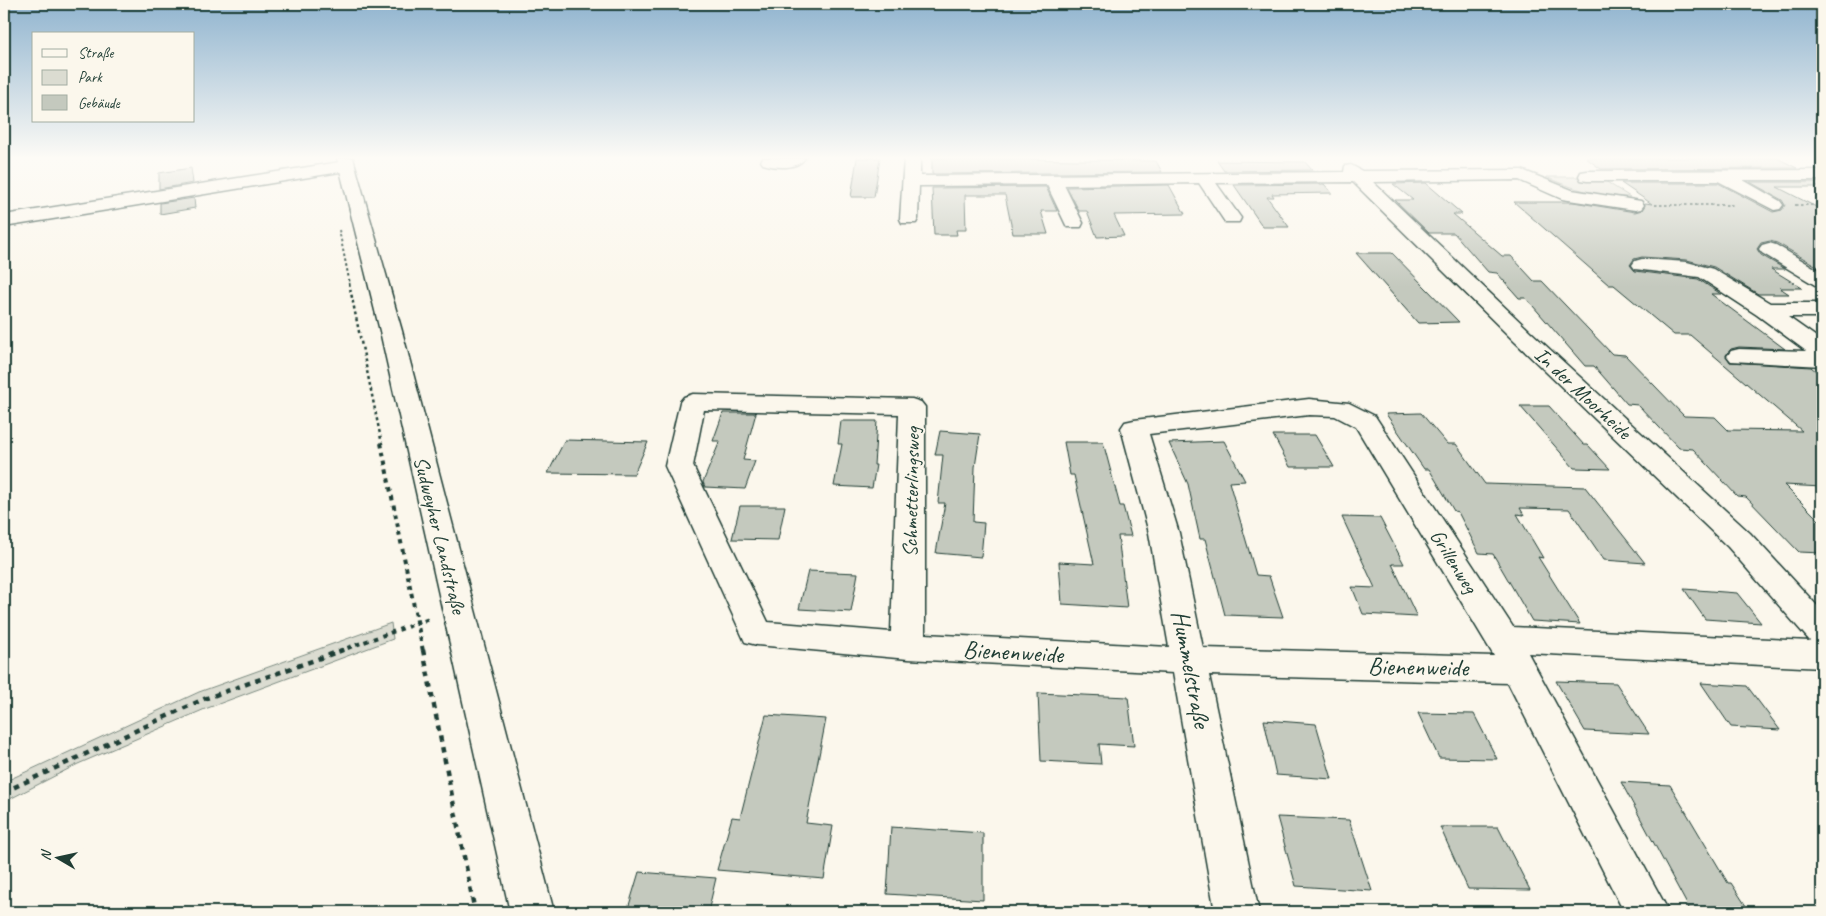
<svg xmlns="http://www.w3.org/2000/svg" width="1826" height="916" font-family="Caveat,sans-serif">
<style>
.green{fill:#dbdcd1;stroke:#7d8c82}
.building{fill:#c4c9be;stroke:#1f3d34}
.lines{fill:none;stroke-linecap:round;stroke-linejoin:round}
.minor-casing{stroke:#1f3d34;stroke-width:3}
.major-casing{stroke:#1f3d34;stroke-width:3}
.path-far3{stroke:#1f3d34;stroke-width:2;stroke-dasharray:2.5 2.5;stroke-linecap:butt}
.path-far2{stroke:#1f3d34;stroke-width:2.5;stroke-dasharray:3 3;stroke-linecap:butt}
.path-far1{stroke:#1f3d34;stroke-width:4;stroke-dasharray:4.5 4.5;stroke-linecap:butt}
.path{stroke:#1f3d34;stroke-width:4.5;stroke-dasharray:5.5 5.5;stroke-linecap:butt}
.minor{fill:#fbf7ec;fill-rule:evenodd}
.major{fill:#fbf7ec;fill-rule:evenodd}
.labels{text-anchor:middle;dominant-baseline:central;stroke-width:4;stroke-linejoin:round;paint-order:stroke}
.street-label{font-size:21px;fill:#1f3d34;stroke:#fbf7ec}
.near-street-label{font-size:25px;fill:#1f3d34;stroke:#fbf7ec}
</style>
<rect width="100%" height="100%" fill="#fbf7ec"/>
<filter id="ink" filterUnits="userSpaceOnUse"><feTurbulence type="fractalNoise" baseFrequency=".02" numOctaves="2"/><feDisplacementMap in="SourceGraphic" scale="10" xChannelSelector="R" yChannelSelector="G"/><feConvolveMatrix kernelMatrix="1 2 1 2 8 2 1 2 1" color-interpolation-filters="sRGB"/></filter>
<g filter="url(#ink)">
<path class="green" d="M 1546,177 L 1599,177 L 1630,197 C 1602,197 1572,189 1546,177 Z
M 391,623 L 393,639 L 205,709 L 78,764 L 4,802 L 4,782 L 199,692 Z"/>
<path class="building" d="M 857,158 L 880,158 L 874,197 L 851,197 Z
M 932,158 L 1156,161 L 1162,172 L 932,174 Z
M 1586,158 L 1777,158 L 1797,168 L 1601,169 Z
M 1217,161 L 1305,162 L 1312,170 L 1224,171 Z
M 191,168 L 193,183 L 159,189 L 159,173 Z
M 1750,182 L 1822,182 L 1822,187 L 1777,187 L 1822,210 L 1822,269 L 1777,243 L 1770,241 L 1761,243 L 1757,249 L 1761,255 L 1785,269 L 1771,269 L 1802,288 L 1780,288 L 1789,294 L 1758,294 L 1714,267 L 1687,260 L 1642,257 L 1634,259 L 1630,265 L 1635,271 L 1698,279 L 1721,294 L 1711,294 L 1785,349 L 1739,347 L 1731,349 L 1726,355 L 1730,362 L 1811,367 L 1822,376 L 1822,487 L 1784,485 L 1822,523 L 1822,553 L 1799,552 L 1746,497 L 1737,496 L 1693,449 L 1679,448 L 1638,405 L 1627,404 L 1594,366 L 1585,366 L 1526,298 L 1519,298 L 1497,273 L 1488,272 L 1454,233 L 1429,233 L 1395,200 L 1413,200 L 1393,184 L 1426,183 L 1462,214 L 1453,214 L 1502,256 L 1511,256 L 1534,281 L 1542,281 L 1612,354 L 1625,355 L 1684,416 L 1715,417 L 1728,430 L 1802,431 L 1690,335 L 1674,335 L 1614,285 L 1609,285 L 1514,202 L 1573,202 L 1635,212 L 1642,210 L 1645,203 L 1652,204 L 1621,183 L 1718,183 L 1773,212 L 1782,210 L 1785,205 L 1782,200 Z
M 1324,184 L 1332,193 L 1272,194 L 1274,197 L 1267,197 L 1289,227 L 1263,227 L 1234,185 Z
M 1169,185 L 1185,214 L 1114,215 L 1124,236 L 1097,237 L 1087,211 L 1079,211 L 1067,187 Z
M 1046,187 L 1057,211 L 1041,211 L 1048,234 L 1013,234 L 1005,195 L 965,195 L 966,230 L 956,230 L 957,235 L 934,235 L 932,188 Z
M 194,198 L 195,208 L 160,214 L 160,203 Z
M 1356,253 L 1392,253 L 1459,322 L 1418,323 Z
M 1520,406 L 1549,406 L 1584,445 L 1588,445 L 1610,469 L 1574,468 Z
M 723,413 L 756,413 L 743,460 L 755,461 L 745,489 L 705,487 L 703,482 L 720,441 L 713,441 Z
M 1421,413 L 1447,444 L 1456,444 L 1485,484 L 1585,487 L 1645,563 L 1604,560 L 1569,509 L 1520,508 L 1524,515 L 1517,514 L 1543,558 L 1538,557 L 1580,624 L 1532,621 L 1493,554 L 1479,553 L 1458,512 L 1454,511 L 1429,469 L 1424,469 L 1386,414 Z
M 841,421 L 877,421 L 874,465 L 876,465 L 872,488 L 834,486 L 842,444 L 838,444 Z
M 940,431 L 980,434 L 975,467 L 973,522 L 984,523 L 981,557 L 936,553 L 945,503 L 938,503 L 943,455 L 935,455 Z
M 1273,435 L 1315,435 L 1334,467 L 1290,467 Z
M 565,440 L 648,442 L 634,474 L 548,473 Z
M 1224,441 L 1245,481 L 1229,482 L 1256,575 L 1269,576 L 1283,617 L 1225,615 L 1205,539 L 1200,539 L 1188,484 L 1169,443 Z
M 1064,442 L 1103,442 L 1120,506 L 1123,506 L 1131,536 L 1118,536 L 1127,608 L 1062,604 L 1059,562 L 1094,564 L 1074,475 L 1070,475 Z
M 740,506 L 785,506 L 778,540 L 732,539 Z
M 1342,517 L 1380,518 L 1404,564 L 1392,564 L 1417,617 L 1363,614 L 1352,587 L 1375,588 Z
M 808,571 L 858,573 L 851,612 L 799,609 Z
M 1684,589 L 1737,593 L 1761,623 L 1705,619 Z
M 1556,681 L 1616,683 L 1649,734 L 1585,731 Z
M 1701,683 L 1747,686 L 1780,730 L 1731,727 Z
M 1038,693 L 1128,697 L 1134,746 L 1099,744 L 1101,764 L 1041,761 Z
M 1418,713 L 1474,714 L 1497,759 L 1439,758 Z
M 766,715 L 826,719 L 806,823 L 833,826 L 824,879 L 717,870 L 732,817 L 740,818 Z
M 1264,720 L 1316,724 L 1332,779 L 1276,775 Z
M 1621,782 L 1670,785 L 1728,883 L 1731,883 L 1750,912 L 1691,912 Z
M 1277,817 L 1349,820 L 1372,891 L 1296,886 Z
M 891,827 L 983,833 L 983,900 L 887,894 Z
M 1440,827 L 1498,827 L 1530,890 L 1468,889 Z
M 639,872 L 716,878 L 708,912 L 627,912 Z"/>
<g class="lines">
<defs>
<path id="minor" d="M 763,158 L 805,158 C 797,170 776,168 763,164 L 761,161 Z
M 904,158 L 920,158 L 920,176 L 1344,172 L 1345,166 L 1351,165 L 1362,171 L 1522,170 L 1572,190 L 1641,201 L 1644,205 L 1641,209 L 1635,210 L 1562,199 L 1519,180 L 1373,182 L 1531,332 L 1750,533 L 1822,611 L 1822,668 L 1528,653 L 1669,912 L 1624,912 L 1508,683 L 1209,675 L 1259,912 L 1215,912 L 1173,673 L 908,659 L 757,645 L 745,642 L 665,466 L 680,402 L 684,397 L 693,394 L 912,399 L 921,402 L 925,407 L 925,634 L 1169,647 L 1149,533 L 1121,428 L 1125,422 L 1134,420 L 1309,399 L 1349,403 L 1375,416 L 1513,627 L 1810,641 L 1728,547 L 1515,342 L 1353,182 L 1216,183 L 1241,218 L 1239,222 L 1225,222 L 1199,183 L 1064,185 L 1083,223 L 1081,227 L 1067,227 L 1065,223 L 1047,185 L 919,186 L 918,219 L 916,223 L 902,223 L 900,219 ZM 704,410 L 899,414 L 891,632 L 768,622 L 693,466 ZM 1309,415 L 1335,416 L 1356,427 L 1494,656 L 1203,648 L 1179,533 L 1149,434 Z
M 346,161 L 352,162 L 354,166 L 352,170 L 4,227 L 4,215 Z
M 1822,170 L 1822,180 L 1743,180 L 1780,201 L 1783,205 L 1780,209 L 1774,210 L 1718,181 L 1587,181 L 1581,180 L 1579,176 L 1581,172 L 1587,171 Z
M 1769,243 L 1776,245 L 1822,272 L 1822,287 L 1815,285 L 1762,253 L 1759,249 L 1762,245 Z
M 1642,259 L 1687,262 L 1713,269 L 1770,303 L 1822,303 L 1822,317 L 1788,317 L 1822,341 L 1822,366 L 1731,361 L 1727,356 L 1731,351 L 1739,349 L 1806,351 L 1757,315 L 1699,277 L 1635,269 L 1632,265 L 1635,261 Z"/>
<path id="major" d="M 337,158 L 353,158 L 402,331 L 554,912 L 510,912 L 380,331 Z"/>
</defs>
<use href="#minor" class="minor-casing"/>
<use href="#major" class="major-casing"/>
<path class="path-far3" d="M 1655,205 L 1734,205
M 1795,205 L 1822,205
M 339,230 L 350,284"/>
<path class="path-far2" d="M 349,283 L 382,444"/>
<path class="path-far1" d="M 381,443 L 423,651
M 339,651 L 432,618"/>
<path class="path" d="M 423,650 L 475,912
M 4,792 L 204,699 L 343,650"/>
<use href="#minor" class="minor"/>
<use href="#major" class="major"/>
</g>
</g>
<linearGradient id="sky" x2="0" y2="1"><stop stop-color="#90b4cf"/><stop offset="0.55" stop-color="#fdfbf6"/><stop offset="1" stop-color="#fdfbf6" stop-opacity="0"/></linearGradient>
<rect width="1826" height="287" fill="url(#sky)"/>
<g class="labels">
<g class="street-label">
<text transform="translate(1583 393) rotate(43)">In der Moorheide</text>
<text transform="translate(911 492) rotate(-89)">Schmetterlingsweg</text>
<text transform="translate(440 535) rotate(76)">Sudweyher Landstraße</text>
<text transform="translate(1454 561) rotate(58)">Grillenweg</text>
</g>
<g class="near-street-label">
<text transform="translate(1013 652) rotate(3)">Bienenweide</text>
<text transform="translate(1418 667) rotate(1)">Bienenweide</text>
<text transform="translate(1191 669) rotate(79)">Hummelstraße</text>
</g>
</g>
<rect width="1826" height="916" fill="none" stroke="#fbf7ec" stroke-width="20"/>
<rect x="10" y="10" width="1806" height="896" fill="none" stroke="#1f3d34" stroke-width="2" filter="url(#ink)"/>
<rect x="32" y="32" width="162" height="90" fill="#fbf7ec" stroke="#a3ada2"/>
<rect x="42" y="49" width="25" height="8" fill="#fbf7ec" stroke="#a3ada2"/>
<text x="78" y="58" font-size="15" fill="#1f3d34">Straße</text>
<rect x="42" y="70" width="25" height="15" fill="#dbdcd1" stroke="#a3ada2"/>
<text x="78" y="82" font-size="15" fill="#1f3d34">Park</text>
<rect x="42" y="95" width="25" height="15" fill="#c4c9be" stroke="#a3ada2"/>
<text x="78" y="108" font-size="15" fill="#1f3d34">Gebäude</text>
<g transform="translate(58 858) rotate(279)" stroke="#fbf7ec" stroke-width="4" paint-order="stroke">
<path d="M0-4L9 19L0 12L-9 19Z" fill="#1f3d34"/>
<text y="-8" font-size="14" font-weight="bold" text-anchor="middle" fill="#1f3d34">N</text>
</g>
</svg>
